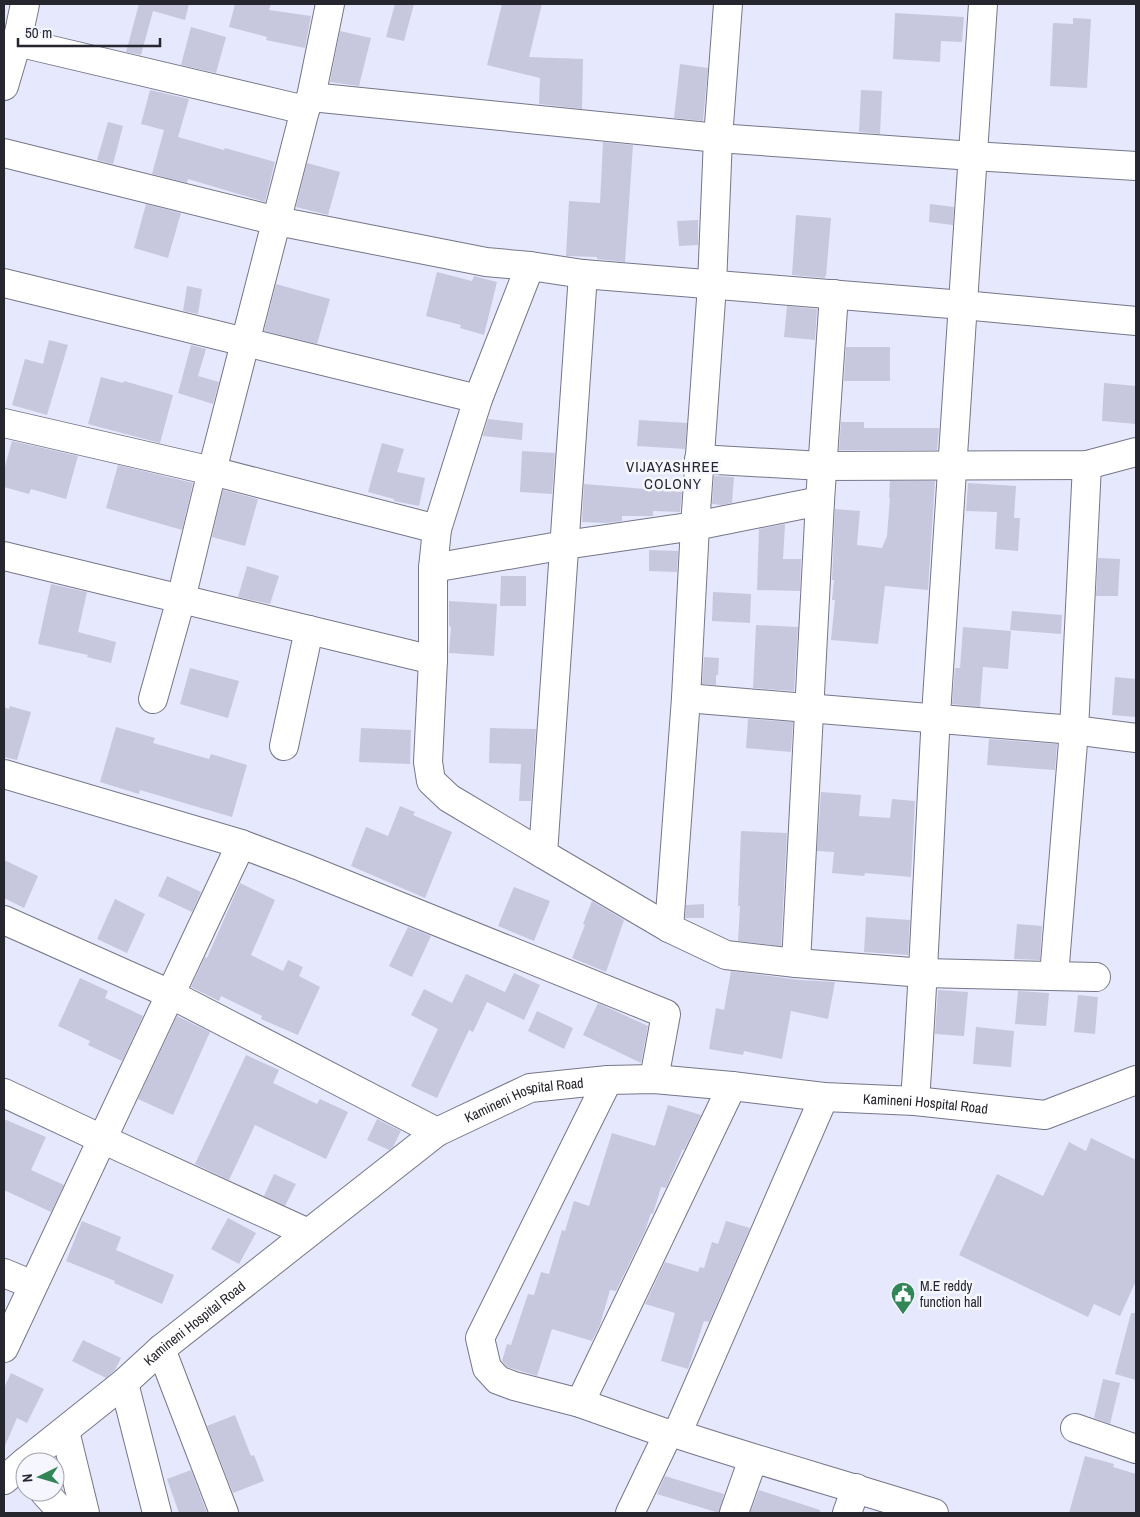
<svg xmlns="http://www.w3.org/2000/svg" width="1140" height="1517" font-family="'Archivo Narrow',sans-serif">
<style>
.building{fill:#c7c8de}
.lines{fill:none;stroke-linecap:round;stroke-linejoin:round}
.minor-casing{stroke:#757689;stroke-width:30}
.minor{stroke:#fff;stroke-width:28}
.labels{text-anchor:middle;dominant-baseline:central;stroke-width:5;stroke-linejoin:round;paint-order:stroke}
.street-label{font-size:14px;fill:#25262e;stroke:#f5f6ff}
.poi-label{font-size:14px;fill:#25262e;stroke:#f5f6ff;text-anchor:start}
.neighbourhood-label{font-size:15px;letter-spacing:1px;fill:#25262e;stroke:#f5f6ff}
</style>
<rect width="100%" height="100%" fill="#e6e8fd"/>
<path class="building" d="M 139,4 L 189,4 L 185,20 L 153,11 L 141,55 L 126,52 Z
M 235,4 L 271,4 L 269,10 L 311,16 L 305,48 L 266,40 L 267,37 L 229,27 Z
M 395,4 L 414,4 L 404,41 L 386,37 Z
M 502,4 L 542,4 L 529,57 L 583,59 L 582,109 L 539,104 L 540,78 L 487,65 Z
M 895,13 L 964,17 L 962,42 L 941,41 L 940,62 L 893,59 Z
M 1073,18 L 1091,19 L 1087,88 L 1050,86 L 1053,23 L 1073,24 Z
M 191,27 L 226,37 L 216,73 L 181,65 Z
M 340,31 L 371,38 L 359,86 L 330,82 Z
M 680,64 L 708,68 L 703,121 L 674,118 Z
M 150,90 L 189,99 L 178,137 L 224,150 L 225,148 L 275,162 L 265,202 L 188,179 L 187,183 L 152,174 L 164,130 L 141,124 Z
M 861,90 L 882,91 L 880,134 L 859,132 Z
M 108,122 L 123,126 L 113,164 L 97,160 Z
M 603,142 L 633,145 L 625,262 L 597,259 L 597,257 L 566,256 L 569,201 L 600,203 Z
M 307,163 L 340,172 L 328,215 L 296,207 Z
M 146,204 L 181,213 L 168,258 L 134,248 Z
M 930,204 L 954,207 L 953,225 L 929,222 Z
M 796,215 L 831,218 L 826,276 L 825,276 L 825,278 L 792,275 Z
M 698,220 L 698,245 L 679,246 L 677,221 Z
M 437,272 L 472,281 L 474,276 L 497,282 L 484,335 L 460,328 L 461,325 L 426,316 Z
M 276,284 L 330,299 L 317,344 L 264,331 Z
M 187,286 L 202,289 L 198,314 L 183,311 Z
M 787,306 L 817,309 L 815,340 L 784,337 Z
M 49,340 L 68,345 L 47,415 L 12,405 L 25,359 L 43,364 Z
M 191,345 L 206,349 L 198,376 L 219,382 L 213,404 L 178,393 Z
M 846,347 L 890,347 L 890,381 L 844,381 Z
M 101,377 L 123,383 L 124,381 L 173,395 L 160,443 L 88,424 Z
M 1104,383 L 1136,386 L 1136,424 L 1102,421 Z
M 488,419 L 523,423 L 522,440 L 483,436 Z
M 639,420 L 687,423 L 685,449 L 637,446 Z
M 841,422 L 864,422 L 864,428 L 939,428 L 937,450 L 839,450 Z
M 12,441 L 78,456 L 66,499 L 31,489 L 29,494 L 4,487 L 4,470 Z
M 382,443 L 404,449 L 397,472 L 425,478 L 419,506 L 394,501 L 394,499 L 368,492 Z
M 522,451 L 555,453 L 552,494 L 520,492 Z
M 118,465 L 193,483 L 182,530 L 106,508 Z
M 714,476 L 734,477 L 732,503 L 722,505 L 712,504 Z
M 890,481 L 935,481 L 928,590 L 885,586 L 878,644 L 831,640 L 835,600 L 832,600 L 834,580 L 832,580 L 835,509 L 860,511 L 857,545 L 882,548 L 887,536 L 890,498 L 889,498 Z
M 968,483 L 1016,486 L 1014,518 L 1020,518 L 1018,551 L 995,549 L 997,512 L 966,511 Z
M 584,484 L 682,492 L 680,512 L 653,511 L 653,516 L 622,516 L 622,521 L 606,523 L 582,522 Z
M 223,490 L 258,499 L 245,546 L 212,537 Z
M 785,524 L 783,559 L 801,559 L 800,591 L 757,590 L 759,529 Z
M 649,550 L 678,551 L 677,572 L 649,571 Z
M 1098,558 L 1120,559 L 1118,596 L 1096,596 Z
M 247,566 L 279,576 L 270,604 L 238,597 Z
M 501,576 L 526,576 L 526,606 L 500,606 Z
M 51,584 L 87,592 L 78,632 L 116,642 L 111,663 L 87,657 L 88,655 L 38,644 Z
M 713,592 L 751,594 L 750,623 L 712,621 Z
M 449,601 L 497,604 L 494,656 L 449,653 L 451,627 L 449,626 Z
M 1012,611 L 1062,615 L 1061,634 L 1010,630 Z
M 756,625 L 798,627 L 794,691 L 753,688 Z
M 963,627 L 1011,631 L 1008,669 L 983,667 L 980,707 L 952,704 L 955,668 L 960,668 Z
M 704,657 L 719,658 L 718,675 L 716,675 L 716,685 L 702,684 Z
M 190,668 L 239,681 L 228,718 L 180,704 Z
M 1115,677 L 1136,679 L 1136,717 L 1112,715 Z
M 10,706 L 31,712 L 17,760 L 4,757 L 4,707 L 9,709 Z
M 748,719 L 793,722 L 791,752 L 746,748 Z
M 116,727 L 155,738 L 153,743 L 209,759 L 211,754 L 247,765 L 232,817 L 140,790 L 139,794 L 100,782 Z
M 361,728 L 411,730 L 410,764 L 359,762 Z
M 490,728 L 536,729 L 531,801 L 519,801 L 521,764 L 489,763 Z
M 989,739 L 1057,744 L 1055,770 L 987,765 Z
M 821,792 L 861,795 L 859,816 L 890,818 L 892,799 L 915,801 L 911,877 L 865,873 L 864,876 L 832,873 L 834,852 L 817,851 Z
M 400,806 L 415,812 L 413,815 L 452,832 L 425,898 L 351,866 L 366,827 L 388,836 Z
M 741,831 L 787,833 L 781,946 L 738,941 L 740,906 L 738,906 Z
M 4,860 L 38,876 L 24,908 L 4,898 Z
M 167,876 L 201,892 L 192,912 L 158,896 Z
M 240,883 L 275,900 L 251,955 L 283,971 L 288,960 L 303,967 L 299,976 L 320,987 L 298,1035 L 261,1019 L 262,1016 L 221,996 L 219,1001 L 191,987 L 205,957 L 207,958 Z
M 514,887 L 550,901 L 534,941 L 498,926 Z
M 115,899 L 145,914 L 127,953 L 97,939 Z
M 592,901 L 624,920 L 606,972 L 572,958 L 585,925 L 583,924 Z
M 704,904 L 704,918 L 685,918 L 686,905 Z
M 866,917 L 910,920 L 908,955 L 864,952 Z
M 1017,924 L 1042,926 L 1040,960 L 1014,959 Z
M 408,927 L 431,936 L 412,977 L 389,966 Z
M 731,971 L 800,980 L 835,982 L 828,1019 L 791,1011 L 782,1059 L 744,1051 L 743,1055 L 709,1049 L 716,1008 L 724,1010 Z
M 514,973 L 540,985 L 524,1020 L 487,1002 L 473,1032 L 469,1030 L 437,1098 L 411,1086 L 438,1029 L 411,1015 L 424,989 L 452,1003 L 466,974 L 505,992 Z
M 80,978 L 108,991 L 105,998 L 143,1016 L 122,1061 L 88,1045 L 90,1041 L 58,1026 Z
M 938,990 L 968,992 L 964,1036 L 935,1034 Z
M 1018,991 L 1049,993 L 1046,1026 L 1015,1024 Z
M 1078,995 L 1098,997 L 1095,1034 L 1074,1032 Z
M 598,1003 L 648,1026 L 641,1063 L 583,1035 Z
M 537,1011 L 573,1028 L 564,1049 L 528,1031 Z
M 177,1016 L 210,1032 L 173,1115 L 138,1099 Z
M 976,1027 L 1014,1031 L 1011,1067 L 973,1064 Z
M 246,1055 L 279,1070 L 273,1083 L 317,1104 L 320,1099 L 348,1112 L 326,1159 L 255,1125 L 229,1180 L 195,1164 Z
M 668,1105 L 701,1115 L 684,1150 L 683,1149 L 666,1188 L 661,1187 L 653,1214 L 651,1213 L 645,1231 L 616,1291 L 610,1290 L 600,1325 L 592,1341 L 552,1329 L 537,1376 L 507,1367 L 502,1361 L 507,1344 L 511,1345 L 528,1294 L 534,1295 L 541,1272 L 549,1274 L 562,1230 L 565,1231 L 574,1201 L 589,1206 L 612,1133 L 655,1146 Z
M 4,1119 L 46,1137 L 31,1170 L 64,1185 L 51,1212 L 4,1190 Z
M 377,1119 L 401,1131 L 393,1147 L 389,1150 L 367,1140 Z
M 1091,1138 L 1136,1160 L 1136,1281 L 1120,1316 L 1094,1304 L 1088,1317 L 959,1255 L 997,1174 L 1043,1196 L 1069,1142 L 1086,1151 Z
M 274,1174 L 296,1184 L 285,1206 L 264,1196 Z
M 228,1218 L 256,1233 L 239,1264 L 211,1249 Z
M 82,1221 L 121,1237 L 116,1250 L 174,1275 L 162,1304 L 114,1283 L 115,1281 L 66,1261 Z
M 726,1221 L 750,1228 L 709,1322 L 704,1321 L 688,1369 L 661,1361 L 675,1313 L 645,1304 L 665,1262 L 698,1272 L 700,1267 L 704,1268 L 712,1242 L 718,1244 Z
M 1131,1313 L 1136,1313 L 1136,1380 L 1115,1374 Z
M 83,1340 L 121,1358 L 115,1370 L 106,1378 L 72,1361 Z
M 11,1373 L 44,1389 L 27,1423 L 17,1418 L 4,1448 L 4,1388 Z
M 1103,1379 L 1120,1383 L 1110,1424 L 1094,1418 Z
M 235,1415 L 251,1456 L 254,1455 L 264,1481 L 233,1493 L 207,1426 Z
M 1085,1456 L 1114,1464 L 1113,1467 L 1136,1474 L 1136,1513 L 1069,1513 Z
M 191,1470 L 207,1513 L 179,1513 L 167,1479 Z
M 665,1476 L 724,1494 L 719,1513 L 657,1494 Z
M 759,1490 L 820,1510 L 820,1513 L 750,1513 Z"/>
<g class="lines">
<defs>
<g id="minor">
<path d="M 17,42 L 305,110"/>
<path d="M 4,86 L 17,42 L 25,4"/>
<path d="M 311,97 L 718,138 L 973,156 L 1136,166"/>
<path d="M 4,153 L 277,221 L 486,262 L 530,266 L 583,274 L 963,305 L 1136,321"/>
<path d="M 530,266 L 478,399 L 437,529 L 433,568 L 433,660 L 428,762 L 431,781 L 449,798 L 543,854 L 669,928 L 726,955 L 796,963 L 924,973 L 1096,977"/>
<path d="M 4,283 L 478,399"/>
<path d="M 4,423 L 212,471 L 437,529"/>
<path d="M 699,459 L 822,466 L 1087,465 L 1136,452"/>
<path d="M 4,556 L 433,660"/>
<path d="M 433,568 L 565,545 L 695,526 L 820,501"/>
<path d="M 686,698 L 1074,730 L 1136,738"/>
<path d="M 153,699 L 181,599 L 212,471 L 305,110 L 311,97 L 330,4"/>
<path d="M 284,746 L 309,630"/>
<path d="M 4,774 L 241,844 L 4,1348"/>
<path d="M 241,844 L 302,867 L 666,1014 L 654,1079"/>
<path d="M 543,854 L 583,274"/>
<path d="M 4,920 L 170,994 L 437,1132"/>
<path d="M 669,928 L 686,698 L 695,526 L 712,285 L 718,138 L 728,4"/>
<path d="M 796,963 L 820,501 L 834,294"/>
<path d="M 1054,976 L 1074,730 L 1087,465"/>
<path d="M 608,1080 L 480,1338 L 487,1368 L 498,1380 L 514,1386 L 580,1403 L 668,1434 L 677,1434 C 762,1462 849,1486 934,1513"/>
<path d="M 4,1093 L 102,1139 L 308,1233"/>
<path d="M 915,1101 C 924,972 929,844 936,715 C 950,478 968,241 983,4"/>
<path d="M 4,1273 L 33,1285"/>
<path d="M 161,1349 L 224,1513"/>
<path d="M 124,1383 L 157,1513"/>
<path d="M 580,1403 L 732,1086"/>
<path d="M 1075,1428 L 1136,1449"/>
<path d="M 65,1431 L 85,1513"/>
<path d="M 677,1434 L 824,1097"/>
<path id="s1" d="M 25,1462 L 124,1383 L 161,1349 L 437,1132 L 530,1088 L 608,1080 L 654,1079 L 732,1086 L 824,1097 L 915,1101 L 1045,1115 L 1136,1080"/>
<path d="M 4,1480 L 25,1462"/>
<path d="M 44,1492 L 63,1513"/>
<path d="M 630,1513 L 668,1434"/>
<path d="M 734,1513 L 753,1459"/>
<path d="M 847,1513 L 856,1488"/>
</g>
</defs>
<use href="#minor" class="minor-casing"/>
<use href="#minor" class="minor"/>
</g>
<defs>
<symbol id="civic-pin" viewBox="-11 -11 22 30"><path d="M0 17L-7.5 6A9.5 9.5 0 1 1 7.5 6Z" fill="#328557" stroke="#f5f6ff"/><path d="M-.6-6.5H3V-4.5H.6V-3L4-1V1h2V6H-6V1h2V-1L-.6-3ZM-1.2 2.5V6h2.4V2.5Z" fill="#fff"/></symbol>
</defs>
<g fill-rule="evenodd">
<use href="#civic-pin" x="889" y="1280" width="28" height="38"/>
</g>
<g class="labels">
<g class="street-label">
<text stroke="none"><textPath href="#s1" startOffset="622">Kamineni Hospital Road</textPath></text>
<text stroke="none"><textPath href="#s1" startOffset="1028">Kamineni Hospital Road</textPath></text>
<text stroke="none"><textPath href="#s1" startOffset="219">Kamineni Hospital Road</textPath></text>
</g>
<g class="poi-label">
<text x="920" y="1286">M.E reddy<tspan x="920" dy="16">function hall</tspan></text>
</g>
<g class="neighbourhood-label">
<text x="673" y="466">VIJAYASHREE<tspan x="673" dy="17">COLONY</tspan></text>
</g>
</g>
<rect width="1140" height="1517" fill="none" stroke="#25262e" stroke-width="10"/>
<g transform="translate(40 1477) rotate(265)"><circle r="24" fill="#f5f6ff" stroke="#a2a3ab"/>
<path d="M0-4L9 19L0 12L-9 19Z" fill="#328557"/>
<text y="-8" font-size="14" font-weight="bold" text-anchor="middle" fill="#25262e">N</text>
</g>
<path d="M18 38v8h142v-8" fill="none" stroke="#25262e" stroke-width="2.5"/>
<text x="25" y="38" font-size="15" fill="#25262e" stroke="#f5f6ff" stroke-width="4" paint-order="stroke">50 m</text>
</svg>
